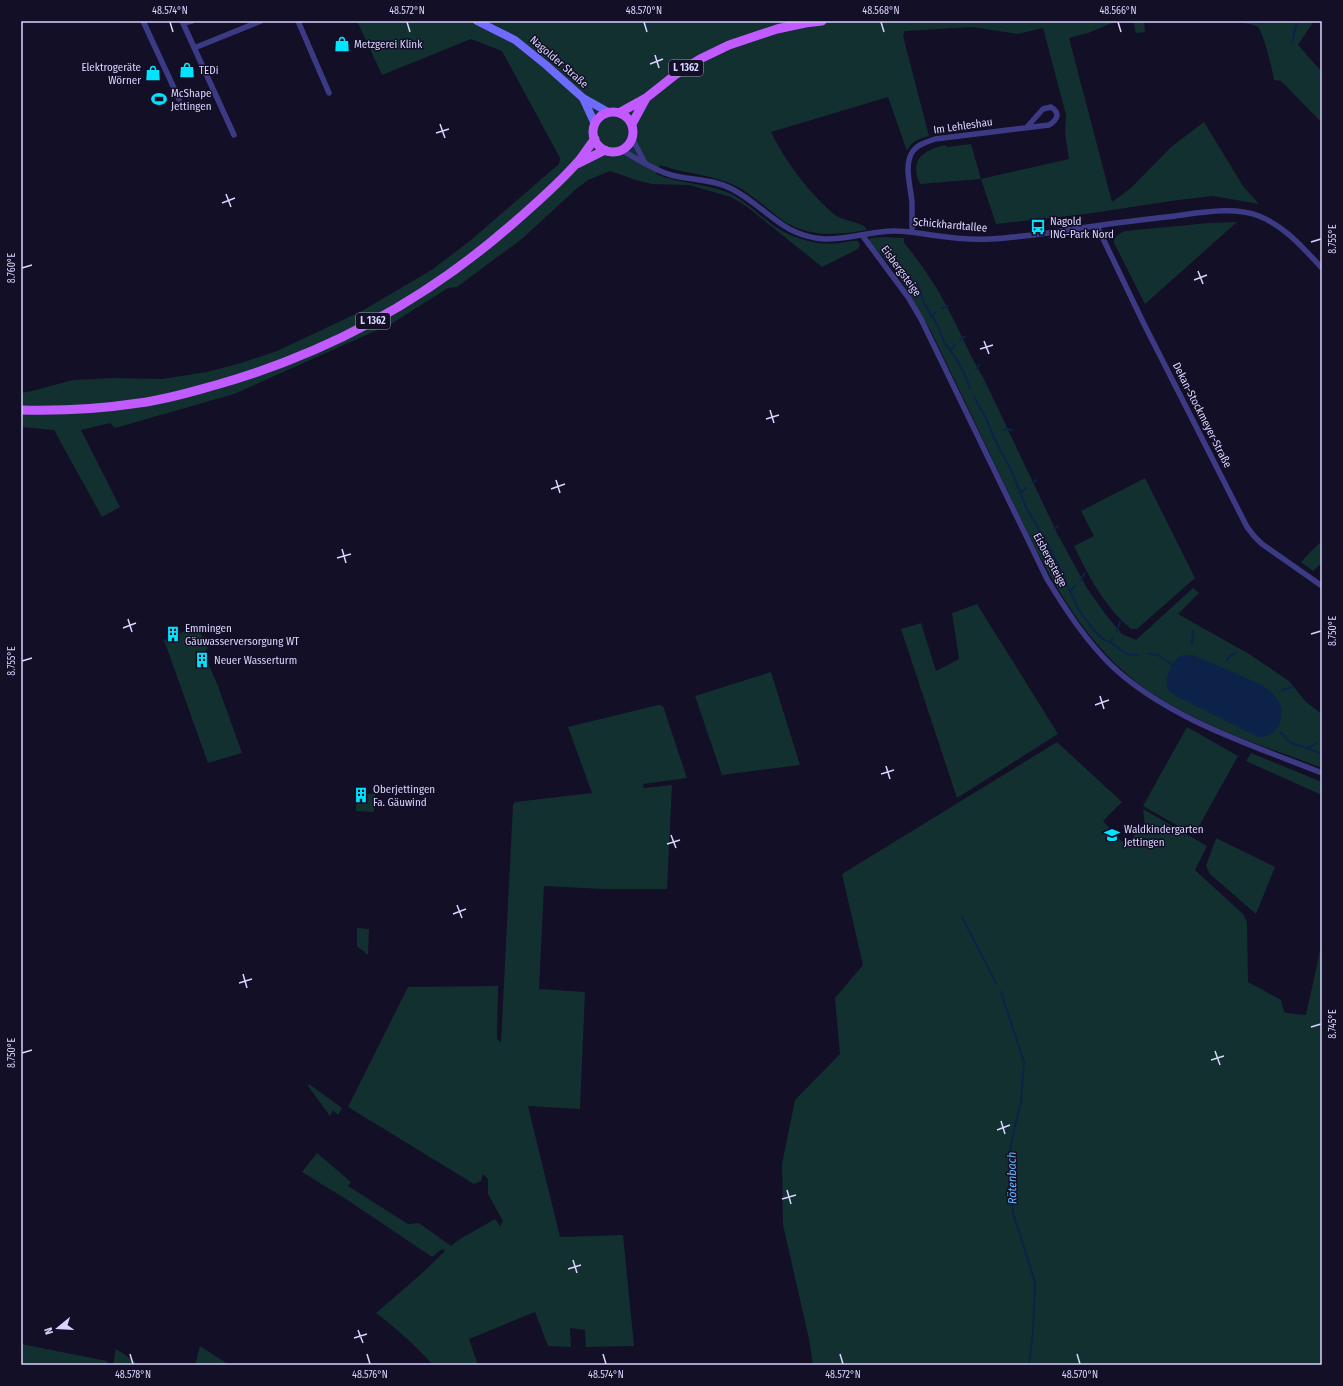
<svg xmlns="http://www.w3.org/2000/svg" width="1343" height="1386" font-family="'Fira Sans Condensed',sans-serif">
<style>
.green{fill:#12302f}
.water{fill:#0c2248}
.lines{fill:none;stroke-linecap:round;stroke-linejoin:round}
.stream{stroke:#0c2248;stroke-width:2}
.street{stroke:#3d3a85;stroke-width:5.5}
.secondary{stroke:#6f6bff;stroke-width:8}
.primary{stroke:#c25bff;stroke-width:9}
.ticks{fill:none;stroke:#d9d4ff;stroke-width:1.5}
.labels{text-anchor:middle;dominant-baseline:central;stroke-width:3;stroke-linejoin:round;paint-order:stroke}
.shield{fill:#130f26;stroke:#9e99be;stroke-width:1}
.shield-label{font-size:10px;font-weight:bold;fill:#d9d4ff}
.poi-label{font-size:11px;fill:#d9d4ff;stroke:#130f26;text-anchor:start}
.street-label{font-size:11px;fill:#d9d4ff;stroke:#130f26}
.water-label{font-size:12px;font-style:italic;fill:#62b6ff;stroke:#130f26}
.neatline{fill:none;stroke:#d9d4ff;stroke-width:1.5}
.ticks-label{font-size:10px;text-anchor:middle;fill:#d9d4ff}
</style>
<rect width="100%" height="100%" fill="#130f26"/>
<path class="green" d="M 357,21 L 1125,21 L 1112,23 L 1088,33 L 1069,38 L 1112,202 L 1131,188 L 1171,147 L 1204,122 L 1243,186 L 1259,204 L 1213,196 L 1178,200 L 1086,214 L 996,224 L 981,179 L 920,184 C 909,160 922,151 945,145 L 947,147 L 971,144 L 981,179 L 1069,159 L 1065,133 L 1066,115 L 1043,28 L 1018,34 L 972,27 L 905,31 L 903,36 L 929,136 C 918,139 912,141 907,151 L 888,97 L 771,132 C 786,163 809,193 835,215 C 844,222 863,221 867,230 C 838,235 808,238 782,220 C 767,209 753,195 736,186 C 712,174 685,174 660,165 L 656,174 C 679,184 706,183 729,193 C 746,201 759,215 774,226 C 786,234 799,239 813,242 C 822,244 831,244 840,243 C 846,242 852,240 858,241 L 860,245 L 858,249 L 822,267 L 746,206 L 731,197 L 689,185 L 652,184 L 636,180 L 610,171 L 588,180 L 575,190 L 523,238 L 457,287 L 448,288 L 391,324 L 234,394 L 115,428 L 110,423 L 81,430 L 120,507 L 102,517 L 54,430 L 21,427 L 21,393 L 32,391 L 73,380 L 112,378 L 162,379 L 207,372 L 241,363 L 277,351 L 362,311 L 433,269 L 471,240 L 559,164 L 560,158 L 502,51 L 471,39 L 382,75 Z
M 1133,21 L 1314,21 L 1298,45 L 1322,72 L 1322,123 L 1281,81 L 1274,80 C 1273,71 1263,32 1258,27 C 1246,18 1163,22 1144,21 L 1145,32 L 1136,33 Z
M 1237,222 L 1145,304 L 1114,243 C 1114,236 1119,234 1125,231 L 1209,223 Z
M 884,237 L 904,238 L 904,243 C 921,263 935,284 947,307 C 960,331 970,356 984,379 L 1058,535 L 1087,588 L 1106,615 L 1122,634 L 1136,640 L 1193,588 L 1199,593 L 1178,614 L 1249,654 L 1289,681 L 1306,702 L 1322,714 L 1322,768 C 1264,746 1202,727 1150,692 C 1077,642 1040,559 1003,481 C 979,431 955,381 931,331 L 904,285 L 893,268 L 869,241 L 870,238 Z
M 1145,478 L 1195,578 L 1137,629 L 1131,629 C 1104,606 1089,577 1074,546 L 1094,536 L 1081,511 Z
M 1322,541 L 1322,563 L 1313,571 L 1301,562 L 1311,551 Z
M 977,604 L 1058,734 L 957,798 L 901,629 L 921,623 L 936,671 L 959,659 L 952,613 Z
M 197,626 L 208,648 L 203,654 L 197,656 L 196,661 L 200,665 L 208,663 L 218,686 L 242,753 L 208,763 L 164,640 Z
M 771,672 L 800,765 L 722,775 L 695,696 Z
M 658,705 L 663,706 L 687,778 L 643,784 L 644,788 L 672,785 L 667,889 L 603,889 L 544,886 L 539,989 L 585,992 L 580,1109 L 528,1106 L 560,1237 L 623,1235 L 634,1346 L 586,1347 L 585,1330 L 570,1328 L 571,1347 L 548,1346 L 535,1312 L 469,1339 L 478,1365 L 433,1365 C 415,1345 397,1329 376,1313 L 420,1275 L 445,1251 L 442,1249 L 432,1257 L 349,1201 L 302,1172 L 317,1153 L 351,1182 L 348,1186 L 408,1224 L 419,1223 L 451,1246 L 460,1239 L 495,1219 L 500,1226 L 503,1221 L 488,1194 L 488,1179 L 483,1174 L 481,1181 L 474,1184 L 348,1107 L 408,987 L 498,986 L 497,1039 L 501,1042 L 513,805 L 515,802 L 592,793 L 568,727 Z
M 1187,727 L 1238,756 L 1194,835 L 1143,806 Z
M 1057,742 L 1122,802 L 1103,821 L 1125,845 L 1145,825 L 1143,809 L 1207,846 L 1195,870 L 1243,914 L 1247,922 L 1248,982 L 1281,1000 L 1284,1012 L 1293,1014 L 1306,1015 L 1322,942 L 1322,1365 L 813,1365 L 809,1339 L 783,1225 L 782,1164 L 795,1100 L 840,1054 L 835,998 L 863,965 L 842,874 Z
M 1251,753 L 1322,782 L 1322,795 L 1246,761 Z
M 357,793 L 375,794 L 374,812 L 356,811 Z
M 1216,838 L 1275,867 L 1256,914 L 1210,874 L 1206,866 Z
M 357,928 L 369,929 L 368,955 L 357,946 Z
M 309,1084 L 342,1108 L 338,1115 L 333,1110 L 330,1116 L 308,1086 Z
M 21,1344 L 107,1361 L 107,1365 L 21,1365 Z
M 200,1346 L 229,1365 L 195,1365 Z
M 116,1349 L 133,1360 L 138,1365 L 113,1365 Z"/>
<path class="water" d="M 1185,655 L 1193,655 L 1260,684 C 1268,689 1276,695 1280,704 C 1286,720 1275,739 1258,737 L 1176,696 C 1172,693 1168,691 1167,687 C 1164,681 1173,661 1179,657 C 1179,656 1184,655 1185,655 Z"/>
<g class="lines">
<path class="stream" d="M 1256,22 L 1263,23 L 1265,21
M 1292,43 L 1297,21
M 895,258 L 900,269 L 918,285 L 924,303 L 938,326 L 944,342 L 959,363 L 966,377 L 970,389
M 942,308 L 948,306
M 931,317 L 936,312
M 960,340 L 963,337 L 965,337
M 950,350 L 955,345
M 976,369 L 979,365
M 974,397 L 987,420 L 994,438 L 1012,472 L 1026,507 L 1051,550 L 1079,610 L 1089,624 L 1100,637 L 1116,646 L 1126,654 L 1138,655
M 1004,430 L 1008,429 L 1012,430
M 1032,483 L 1036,480
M 1021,493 L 1026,488
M 1054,529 L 1058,526
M 1080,581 L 1085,573
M 1070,591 L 1075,586
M 1117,631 L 1120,622
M 1110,643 L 1113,637
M 1192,644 L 1193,631
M 1149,654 L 1158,655 L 1174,666
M 1226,661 L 1230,656 L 1236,653
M 1282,690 L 1292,687
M 1280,732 L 1291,743 L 1307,748 L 1322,754
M 1307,748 L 1312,746 L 1316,743
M 962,917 L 996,983
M 1001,992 L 1024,1062 L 1021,1102 L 1015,1126 L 1009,1156 L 1013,1213 L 1035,1282 L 1033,1333 L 1029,1365"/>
<path class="street" d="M 143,21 L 179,99
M 182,21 L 234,135
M 298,21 L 329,93
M 183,23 L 192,21
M 194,48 L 261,21
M 632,138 L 645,163
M 621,150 C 638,159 653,170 671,175 C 690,180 712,179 730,188 C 765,205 780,236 824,239 C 847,240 871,231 894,231 C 909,231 918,233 931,235 C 951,238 971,240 991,239 C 1026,237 1061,231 1095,226 C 1119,222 1143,220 1166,217 C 1194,214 1232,205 1259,216 C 1286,227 1303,248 1322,268
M 1097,226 L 1143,322 L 1247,527 L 1254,536 L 1262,544 L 1322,586
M 912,231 C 912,222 912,212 912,203 C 911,187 903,165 913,151 C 918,144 927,142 935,139 L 1049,125 C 1057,120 1061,113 1051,107 L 1043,109 L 1027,127
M 862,235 L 908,297 L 921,319 L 1047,579 C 1066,610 1086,641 1112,666 C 1168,719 1252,745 1322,773"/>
<path class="secondary" d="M 477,21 L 515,40 L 546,65 L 583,98 L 608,112
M 583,98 L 595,124"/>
<path class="primary" d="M593 132a20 20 0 1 1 40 0a20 20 0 1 1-40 0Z
M 619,113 L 646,98 L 675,75 L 700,59 L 729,45 L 777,29 L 805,23 L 822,21
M 632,124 L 646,98
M 577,164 L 605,150
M 21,410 C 61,411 100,409 139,403 C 165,400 191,392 216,385 C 325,354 425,300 510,226 C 532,207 555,187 575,165 C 583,157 588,147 595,139"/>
</g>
<path class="ticks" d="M 170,22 L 173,32M 407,22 L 410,32M 644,22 L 647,32M 881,22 L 884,32M 1118,22 L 1121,32M 655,55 L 659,68M 650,64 L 663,59M 440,124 L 445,138M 436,133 L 449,129M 226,194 L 231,207M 222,203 L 235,198M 1311,242 L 1321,239M 22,268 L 32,265M 1198,271 L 1203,284M 1194,280 L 1207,275M 984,341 L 989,354M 980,349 L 993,345M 770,410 L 774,423M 766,419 L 779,415M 556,480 L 560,493M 551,489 L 565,484M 342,549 L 346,563M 337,558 L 351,554M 128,619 L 132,632M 123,628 L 136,623M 1311,634 L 1321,631M 22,661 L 32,658M 1100,696 L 1104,709M 1095,705 L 1109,700M 886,766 L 890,779M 881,774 L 894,770M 671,835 L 676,848M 667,844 L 680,840M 457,905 L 462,918M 453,914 L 466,909M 243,974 L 247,988M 239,983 L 252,979M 1311,1027 L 1321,1024M 1215,1051 L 1220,1065M 22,1053 L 32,1050M 1211,1060 L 1224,1056M 1001,1121 L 1005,1134M 997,1130 L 1010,1125M 787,1190 L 791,1204M 782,1199 L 796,1195M 573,1260 L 577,1273M 568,1269 L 581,1265M 358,1330 L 363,1343M 354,1338 L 367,1334M 130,1354 L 133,1364M 367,1354 L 370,1364M 603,1354 L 606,1364M 840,1354 L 843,1364M 1077,1354 L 1080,1364"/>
<defs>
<symbol id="shop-bare" viewBox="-9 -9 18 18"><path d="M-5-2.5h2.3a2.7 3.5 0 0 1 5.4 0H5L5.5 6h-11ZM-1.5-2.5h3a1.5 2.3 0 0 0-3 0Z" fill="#00e5ff" stroke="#130f26" stroke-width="2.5" paint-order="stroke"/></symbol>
<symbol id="stadium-bare" viewBox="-9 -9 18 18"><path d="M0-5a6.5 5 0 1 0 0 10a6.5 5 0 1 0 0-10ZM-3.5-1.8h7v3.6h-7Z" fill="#00e5ff" stroke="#130f26" stroke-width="2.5" paint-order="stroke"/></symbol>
<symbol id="bus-bare" viewBox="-9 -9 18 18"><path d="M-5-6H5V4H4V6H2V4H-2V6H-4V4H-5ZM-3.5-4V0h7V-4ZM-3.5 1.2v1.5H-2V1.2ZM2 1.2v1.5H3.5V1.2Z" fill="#00e5ff" stroke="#130f26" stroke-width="2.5" paint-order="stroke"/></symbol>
<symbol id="building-bare" viewBox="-9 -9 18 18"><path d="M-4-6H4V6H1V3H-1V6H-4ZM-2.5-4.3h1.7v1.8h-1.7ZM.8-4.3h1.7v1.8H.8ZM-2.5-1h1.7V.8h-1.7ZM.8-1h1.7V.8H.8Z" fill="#00e5ff" stroke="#130f26" stroke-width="2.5" paint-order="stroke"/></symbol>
<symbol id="school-bare" viewBox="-9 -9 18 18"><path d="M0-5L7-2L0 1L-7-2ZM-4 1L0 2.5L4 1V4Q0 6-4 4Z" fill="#00e5ff" stroke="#130f26" stroke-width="2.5" paint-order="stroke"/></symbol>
</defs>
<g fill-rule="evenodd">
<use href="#shop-bare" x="331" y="33" width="22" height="22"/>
<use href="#shop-bare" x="176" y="59" width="22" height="22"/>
<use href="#shop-bare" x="142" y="62" width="22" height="22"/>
<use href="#stadium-bare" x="148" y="88" width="22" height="22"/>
<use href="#bus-bare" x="1027" y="216" width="22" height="22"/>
<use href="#building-bare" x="162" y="623" width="22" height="22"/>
<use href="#building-bare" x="191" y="649" width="22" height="22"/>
<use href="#building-bare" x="350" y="784" width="22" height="22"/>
<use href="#school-bare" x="1101" y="824" width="22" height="22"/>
</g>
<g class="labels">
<g class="shield">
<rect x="669" y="60" width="34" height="16" rx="3"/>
<rect x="356" y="313" width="34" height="16" rx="3"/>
</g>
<g class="shield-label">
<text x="686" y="68">L 1362</text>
<text x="373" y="321">L 1362</text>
</g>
<g class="poi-label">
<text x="354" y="44">Metzgerei Klink</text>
<text x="141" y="67" text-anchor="end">Elektrogeräte<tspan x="141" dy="13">Wörner</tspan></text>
<text x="199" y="70">TEDi</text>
<text x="171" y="93">McShape<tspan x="171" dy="13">Jettingen</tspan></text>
<text x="1050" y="221">Nagold<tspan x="1050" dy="13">ING-Park Nord</tspan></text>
<text x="185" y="628">Emmingen<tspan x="185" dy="13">Gäuwasserversorgung WT</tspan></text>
<text x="214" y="660">Neuer Wasserturm</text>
<text x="373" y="789">Oberjettingen<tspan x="373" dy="13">Fa. Gäuwind</tspan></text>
<text x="1124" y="829">Waldkindergarten<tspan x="1124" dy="13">Jettingen</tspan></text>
</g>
<g class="street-label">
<text transform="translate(559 62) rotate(41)">Nagolder Straße</text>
<text transform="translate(963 126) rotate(-8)">Im Lehleshau</text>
<text transform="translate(950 225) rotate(5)">Schickhardtallee</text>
<text transform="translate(901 271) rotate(54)">Eisbergsteige</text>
<text transform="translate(1202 415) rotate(63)">Dekan-Stockmeyer-Straße</text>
<text transform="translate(1050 560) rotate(62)">Eisbergsteige</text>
</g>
<g class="water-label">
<text transform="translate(1012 1178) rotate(-91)">Rötenbach</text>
</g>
</g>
<rect width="1343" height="1386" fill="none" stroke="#130f26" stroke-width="44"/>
<g transform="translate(58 1328) rotate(252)" stroke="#130f26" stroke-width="3" paint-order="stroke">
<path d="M0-3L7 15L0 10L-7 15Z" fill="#d9d4ff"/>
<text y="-6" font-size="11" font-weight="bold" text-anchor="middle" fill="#d9d4ff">N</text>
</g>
<rect x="22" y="22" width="1299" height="1342" class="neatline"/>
<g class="ticks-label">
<text x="170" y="14">48.574°N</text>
<text x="407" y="14">48.572°N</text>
<text x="644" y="14">48.570°N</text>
<text x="881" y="14">48.568°N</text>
<text x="1118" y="14">48.566°N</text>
<text transform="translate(1332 239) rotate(-90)" y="4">8.755°E</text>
<text transform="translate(11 268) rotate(-90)" y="4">8.760°E</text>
<text transform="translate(1332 631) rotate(-90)" y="4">8.750°E</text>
<text transform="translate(11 661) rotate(-90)" y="4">8.755°E</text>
<text transform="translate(1332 1024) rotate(-90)" y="4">8.745°E</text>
<text transform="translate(11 1053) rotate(-90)" y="4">8.750°E</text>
<text x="133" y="1378">48.578°N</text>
<text x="370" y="1378">48.576°N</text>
<text x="606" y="1378">48.574°N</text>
<text x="843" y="1378">48.572°N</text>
<text x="1080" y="1378">48.570°N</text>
</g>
</svg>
